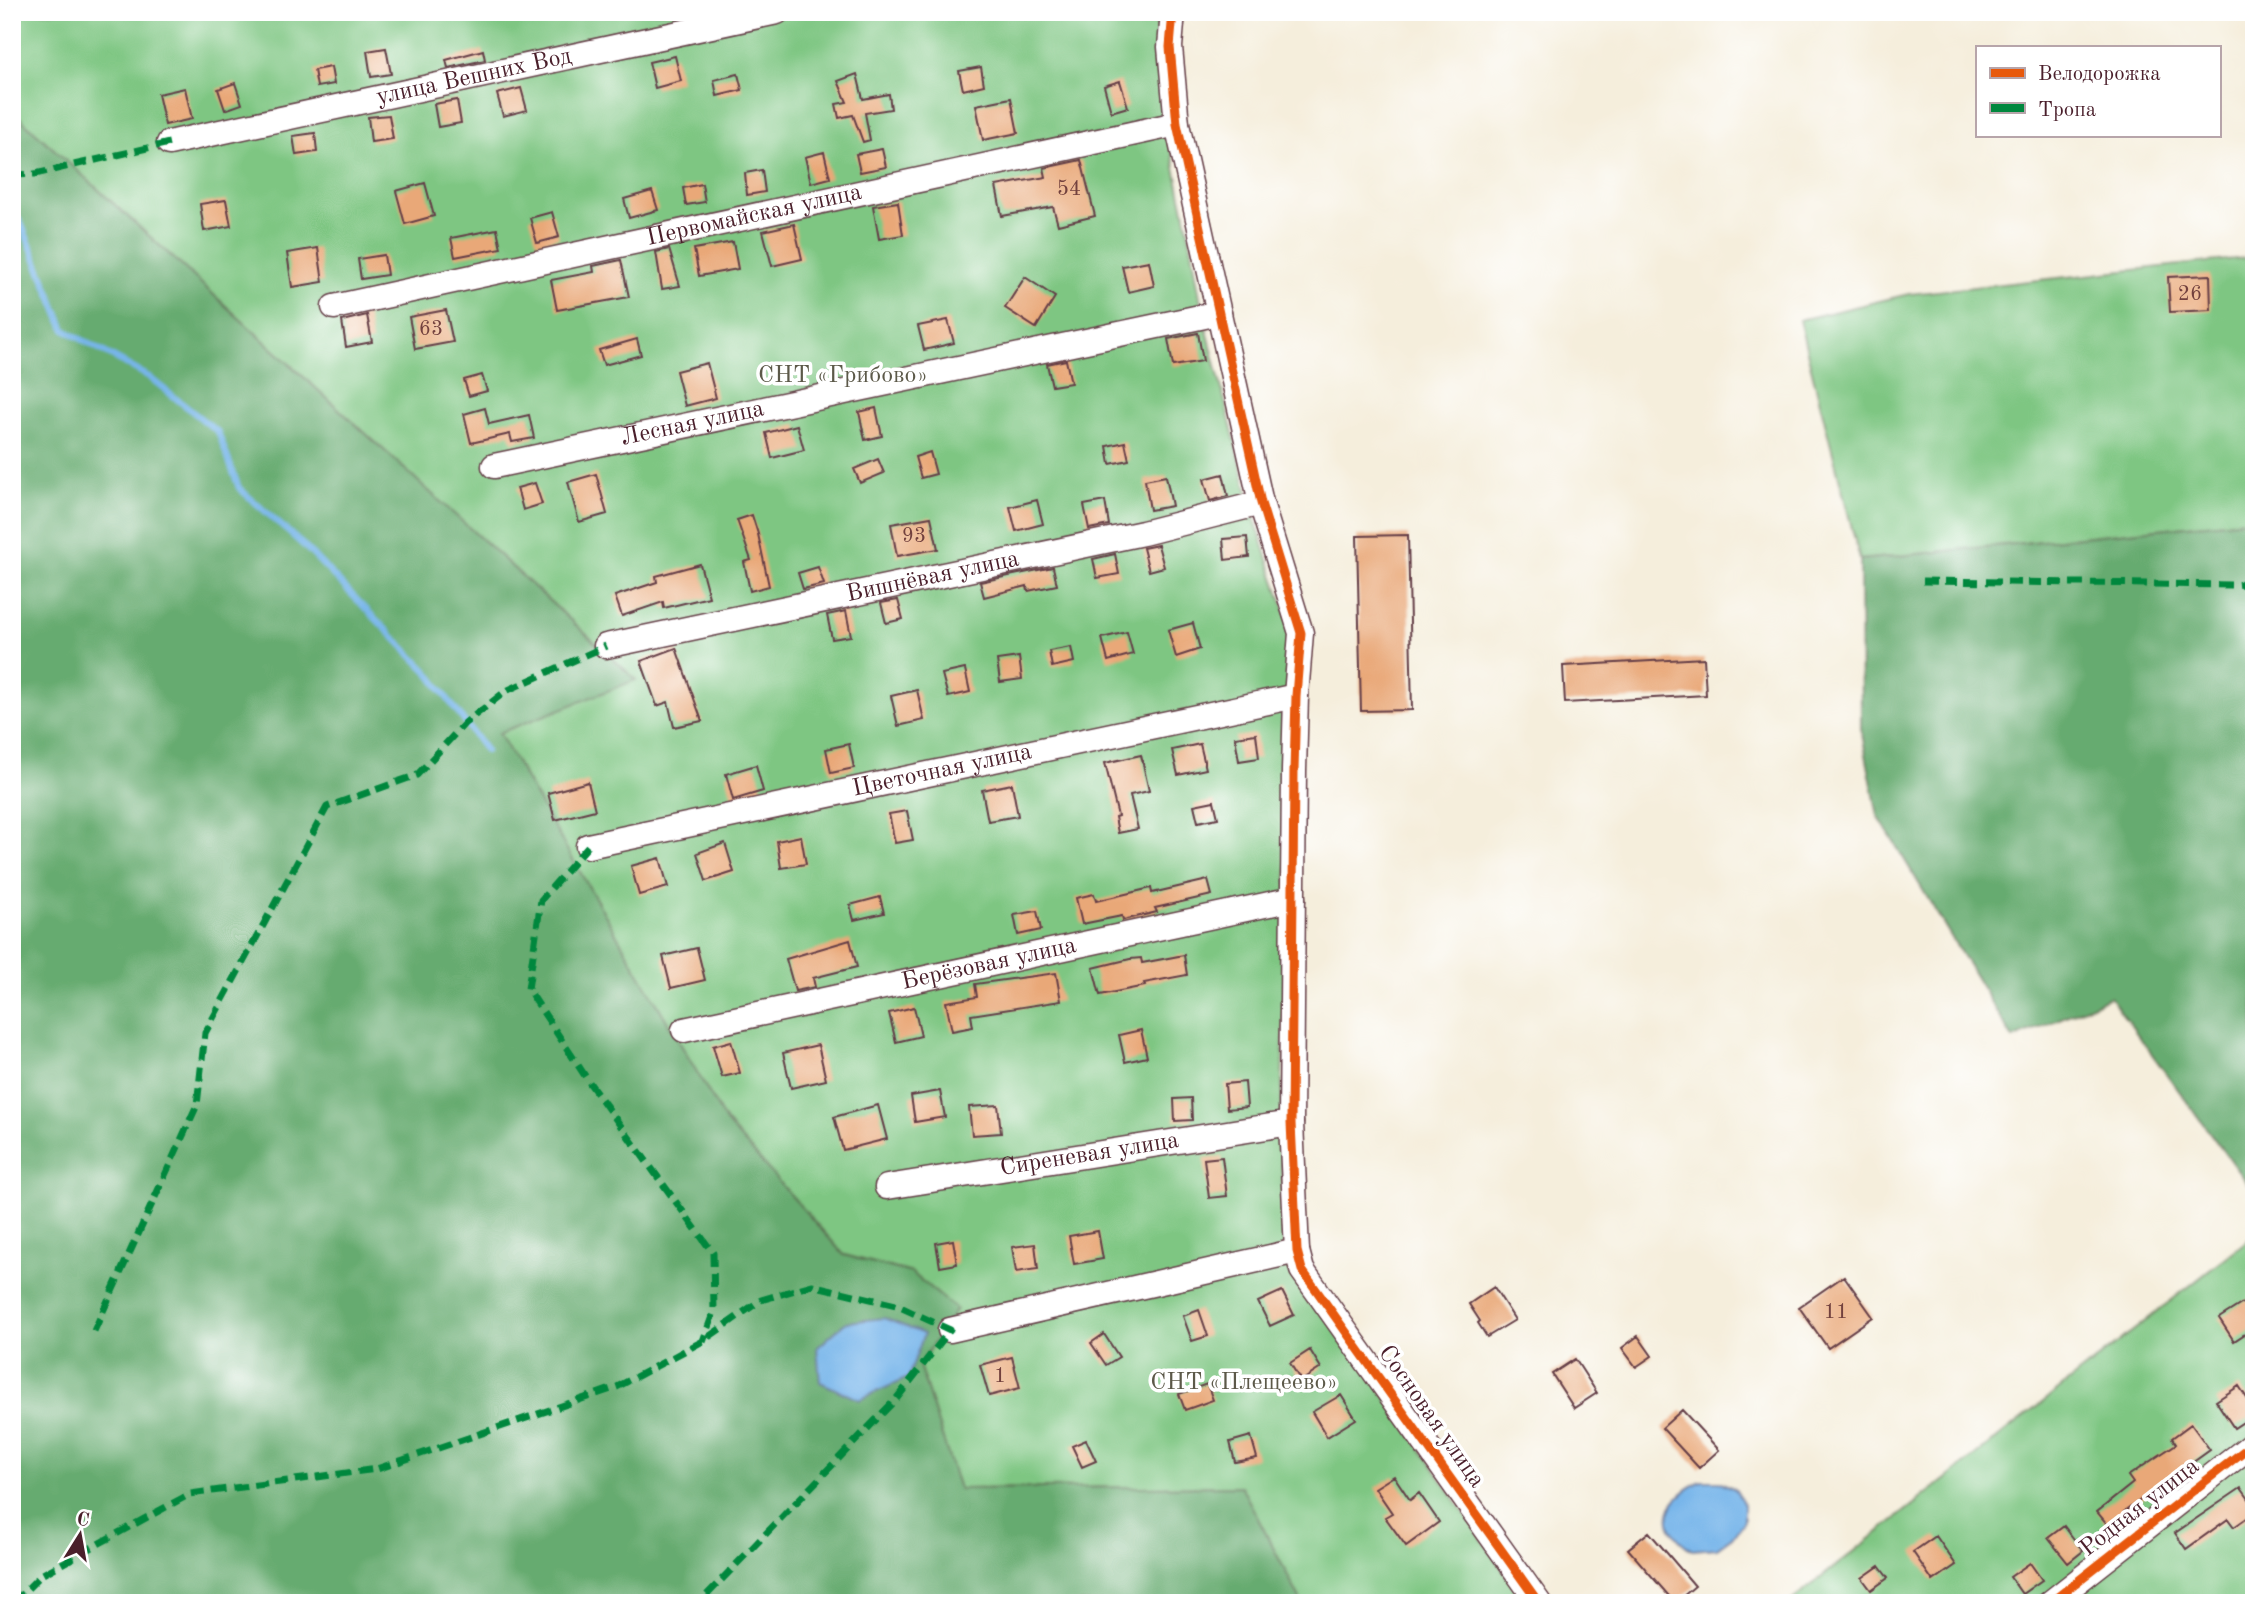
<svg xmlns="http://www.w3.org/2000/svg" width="2266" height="1615" font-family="'Old Standard TT',serif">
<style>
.green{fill:#7ec682;stroke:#647256;stroke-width:2}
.forest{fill:#66ab70;stroke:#58654e;stroke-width:2}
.water{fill:#77b5ea;stroke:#606a8a;stroke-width:2}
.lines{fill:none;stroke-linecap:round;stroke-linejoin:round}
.stream{stroke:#77b5ea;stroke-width:6}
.building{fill:#e9a878}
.minor-casing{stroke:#643e46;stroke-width:27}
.minor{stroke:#fff;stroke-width:24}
.quiet{stroke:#00873e;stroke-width:7;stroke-dasharray:14 7;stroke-linecap:butt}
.cycleway-casing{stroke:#fff;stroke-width:13}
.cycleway{stroke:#e8590c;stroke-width:9}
.labels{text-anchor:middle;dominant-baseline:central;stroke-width:7;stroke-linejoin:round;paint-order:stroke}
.number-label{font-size:21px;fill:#72413e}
.street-label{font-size:24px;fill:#4a1f2b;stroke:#fff}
.park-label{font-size:24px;fill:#5c5949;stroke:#fff}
</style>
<rect width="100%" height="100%" fill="#fff"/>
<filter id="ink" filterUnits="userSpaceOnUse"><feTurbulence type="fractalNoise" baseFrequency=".0143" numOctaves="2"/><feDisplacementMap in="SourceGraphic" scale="14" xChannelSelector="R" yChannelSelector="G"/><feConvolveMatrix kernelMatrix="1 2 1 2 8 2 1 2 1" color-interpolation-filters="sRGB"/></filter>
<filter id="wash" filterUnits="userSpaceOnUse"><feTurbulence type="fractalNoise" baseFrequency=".00686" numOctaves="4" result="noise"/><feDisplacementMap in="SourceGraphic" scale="28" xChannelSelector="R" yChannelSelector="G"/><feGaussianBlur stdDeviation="1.57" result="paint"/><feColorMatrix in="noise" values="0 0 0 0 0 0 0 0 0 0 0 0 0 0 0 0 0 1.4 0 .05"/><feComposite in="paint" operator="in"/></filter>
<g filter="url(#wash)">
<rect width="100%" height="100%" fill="#f5eedc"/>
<path class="green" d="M 12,12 L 1158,12 L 1156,18 L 1162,105 L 1191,244 L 1202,310 L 1254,517 L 1293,634 L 1281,1132 L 1283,1232 L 1285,1248 L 1525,1603 L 1302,1603 L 1241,1486 L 959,1489 L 919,1365 L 912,1273 L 844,1255 L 726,1122 L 498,732 L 635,679 L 12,111 Z
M 2254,257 L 2254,519 L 1860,560 L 1799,320 L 1909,294 Z
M 2254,1235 L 2254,1603 L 1789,1603 Z"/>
<path class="forest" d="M 12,111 L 636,680 L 499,733 L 726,1122 L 844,1255 L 912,1273 L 956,1309 L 919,1365 L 959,1489 L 1241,1486 L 1302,1603 L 12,1603 Z
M 2254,519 L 2254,1193 L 2110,997 L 2013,1039 L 1878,816 L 1861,729 L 1860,560 Z"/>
<path class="water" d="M 884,1318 L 924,1334 L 908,1378 L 859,1400 L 820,1382 L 817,1348 L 846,1322 Z
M 1701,1481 L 1719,1481 L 1735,1489 L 1744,1504 L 1744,1521 L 1732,1537 L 1717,1548 L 1692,1550 C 1655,1525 1665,1500 1701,1481 Z"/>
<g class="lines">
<path class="stream" d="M 12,208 L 21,223 L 65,330 L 149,377 L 218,432 L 239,488 L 303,545 L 428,672 L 486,751"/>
</g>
<g id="blocks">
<path class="building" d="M 386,48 L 391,74 L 371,77 L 367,51 Z
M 483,50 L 485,60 L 448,68 L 446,60 Z
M 675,56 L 681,81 L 655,88 L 649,62 Z
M 331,67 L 334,84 L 317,87 L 314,70 Z
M 981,67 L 984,85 L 963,90 L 959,71 Z
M 738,74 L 742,90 L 717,96 L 714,80 Z
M 857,74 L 863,99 L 889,94 L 891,109 L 865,113 L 870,140 L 863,142 L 853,115 L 839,118 L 836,104 L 847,102 L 838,81 Z
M 1120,81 L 1128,107 L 1111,112 L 1104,86 Z
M 235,83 L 242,104 L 225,110 L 218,89 Z
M 185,88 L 192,119 L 165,125 L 158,94 Z
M 521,88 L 527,110 L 503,116 L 497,94 Z
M 1011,98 L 1018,133 L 983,140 L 976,105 Z
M 457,100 L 461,123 L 438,127 L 434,104 Z
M 389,115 L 393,139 L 371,142 L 368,117 Z
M 315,133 L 317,152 L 296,155 L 293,136 Z
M 882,149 L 886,167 L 860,172 L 856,154 Z
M 824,152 L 830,178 L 811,183 L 805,157 Z
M 1081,160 L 1095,216 L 1058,225 L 1053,207 L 1002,216 L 996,186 L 1046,177 L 1044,168 Z
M 762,170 L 765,192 L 747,195 L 745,173 Z
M 425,183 L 434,216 L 405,224 L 396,191 Z
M 702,184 L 705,202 L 686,205 L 683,188 Z
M 652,191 L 658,210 L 629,218 L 624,199 Z
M 226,200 L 231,226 L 204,231 L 200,204 Z
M 898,202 L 903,235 L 879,239 L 873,206 Z
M 552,212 L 559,237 L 537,243 L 530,218 Z
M 794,224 L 802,259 L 772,266 L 763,231 Z
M 497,229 L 501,248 L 455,257 L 451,238 Z
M 733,242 L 738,269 L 699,276 L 694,249 Z
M 318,248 L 323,282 L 292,287 L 287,253 Z
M 669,249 L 680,286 L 662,289 L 656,252 Z
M 384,255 L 387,275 L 361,279 L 358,259 Z
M 621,260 L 629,297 L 557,310 L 551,280 L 594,272 L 593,266 Z
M 1149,261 L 1154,286 L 1128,292 L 1122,266 Z
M 2210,275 L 2211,310 L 2170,312 L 2168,277 Z
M 1025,277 L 1055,297 L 1036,328 L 1005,308 Z
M 446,310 L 453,342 L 415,349 L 409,317 Z
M 367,315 L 372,342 L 346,347 L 342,321 Z
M 948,320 L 954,343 L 924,350 L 918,326 Z
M 1198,333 L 1203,361 L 1173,366 L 1168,339 Z
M 637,339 L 641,355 L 604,365 L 599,350 Z
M 1066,360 L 1071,383 L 1052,386 L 1047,364 Z
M 707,363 L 716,398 L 685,406 L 676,371 Z
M 482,375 L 487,391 L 469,396 L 464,380 Z
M 485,408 L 489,424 L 529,415 L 534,438 L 512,442 L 510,434 L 471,443 L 464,414 Z
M 876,408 L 882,436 L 865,440 L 859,412 Z
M 797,425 L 804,450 L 772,458 L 766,433 Z
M 1125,442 L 1129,460 L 1110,464 L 1107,446 Z
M 930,452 L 936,474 L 921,478 L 915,457 Z
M 878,459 L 884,473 L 860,483 L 854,469 Z
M 596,474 L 607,514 L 579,522 L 568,482 Z
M 1223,474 L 1228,496 L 1210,501 L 1204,479 Z
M 1166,476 L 1172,506 L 1150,510 L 1145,480 Z
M 535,483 L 542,504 L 523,510 L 517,488 Z
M 1037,500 L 1043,524 L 1016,531 L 1010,507 Z
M 1105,501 L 1109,525 L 1089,529 L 1084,505 Z
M 752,515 L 758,534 L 769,586 L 750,591 L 744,562 L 751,560 L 737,520 Z
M 931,517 L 938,549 L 897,556 L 891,524 Z
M 1408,535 L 1412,710 L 1361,711 L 1357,536 Z
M 1247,537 L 1249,557 L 1225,560 L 1223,539 Z
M 1158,545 L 1164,567 L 1149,571 L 1143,548 Z
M 1115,554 L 1119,574 L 1097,578 L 1093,559 Z
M 700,564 L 709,597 L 664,608 L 663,602 L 622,616 L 615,596 L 657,582 L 656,576 Z
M 818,567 L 824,584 L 803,589 L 798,573 Z
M 1053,567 L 1057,585 L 1028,591 L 1027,586 L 984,597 L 980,582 Z
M 898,600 L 903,619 L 886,623 L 881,603 Z
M 846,611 L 851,636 L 832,639 L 827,615 Z
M 1193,623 L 1200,649 L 1176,657 L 1168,630 Z
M 1127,632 L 1133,654 L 1108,661 L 1102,638 Z
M 1071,647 L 1074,662 L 1052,667 L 1049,651 Z
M 676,648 L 702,721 L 674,727 L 668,702 L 657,706 L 641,661 Z
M 1019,657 L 1022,679 L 1000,682 L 997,660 Z
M 1704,658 L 1706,695 L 1565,703 L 1563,666 Z
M 965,669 L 970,692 L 948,697 L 942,674 Z
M 917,690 L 924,720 L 898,726 L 891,696 Z
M 1256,734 L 1259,758 L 1239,761 L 1235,737 Z
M 849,744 L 854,768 L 831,773 L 826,749 Z
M 1200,744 L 1206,769 L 1178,775 L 1172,750 Z
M 1141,755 L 1149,791 L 1130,795 L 1138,829 L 1118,833 L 1115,817 L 1118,816 L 1105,763 Z
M 756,765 L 763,791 L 733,800 L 726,774 Z
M 588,782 L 595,810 L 555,820 L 548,793 Z
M 1012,784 L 1018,816 L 988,821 L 982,790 Z
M 1214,801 L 1218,818 L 1198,822 L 1194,805 Z
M 907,811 L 913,840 L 895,843 L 889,814 Z
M 801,836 L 806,864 L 781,868 L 777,841 Z
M 725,843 L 734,872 L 706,881 L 697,853 Z
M 660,858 L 668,887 L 639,895 L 631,866 Z
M 1208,880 L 1212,895 L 1155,908 L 1157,912 L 1123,920 L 1122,916 L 1082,924 L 1076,898 L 1094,894 L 1096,901 L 1151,888 L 1152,893 Z
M 880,897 L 884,913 L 854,920 L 850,905 Z
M 1037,911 L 1041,930 L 1018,935 L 1014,915 Z
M 850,940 L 857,967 L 813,978 L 815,987 L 795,991 L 786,959 Z
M 697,948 L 705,980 L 671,988 L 663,956 Z
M 1184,955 L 1187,975 L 1144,983 L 1145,986 L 1100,995 L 1093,968 L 1130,959 L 1141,958 L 1142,963 Z
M 1056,973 L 1061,1001 L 971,1015 L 973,1027 L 952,1031 L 946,1002 L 977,997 L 975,984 Z
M 914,1007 L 921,1036 L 896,1042 L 889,1013 Z
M 1141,1030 L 1147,1057 L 1125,1062 L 1119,1035 Z
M 731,1041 L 740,1073 L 722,1077 L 713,1046 Z
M 818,1045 L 826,1080 L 791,1088 L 783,1053 Z
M 1245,1082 L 1247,1107 L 1227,1109 L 1225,1084 Z
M 940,1091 L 945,1117 L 915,1122 L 911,1096 Z
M 1191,1098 L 1192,1120 L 1175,1121 L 1174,1099 Z
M 878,1105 L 887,1139 L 843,1150 L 834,1117 Z
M 998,1105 L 1001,1133 L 972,1135 L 969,1107 Z
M 1222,1157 L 1227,1196 L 1209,1198 L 1204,1159 Z
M 1098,1231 L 1103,1259 L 1074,1264 L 1069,1236 Z
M 953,1240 L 957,1264 L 940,1267 L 936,1243 Z
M 1035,1244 L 1038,1269 L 1016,1272 L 1012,1247 Z
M 1844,1276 L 1873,1317 L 1828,1348 L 1799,1307 Z
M 1494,1287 L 1515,1320 L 1487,1337 L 1478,1323 L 1480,1321 L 1469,1304 Z
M 1282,1291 L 1294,1315 L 1270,1326 L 1258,1302 Z
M 2254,1296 L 2254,1328 L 2234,1341 L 2219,1318 Z
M 1199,1310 L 1208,1336 L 1192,1341 L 1183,1316 Z
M 1104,1334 L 1119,1357 L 1106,1365 L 1091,1343 Z
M 1638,1336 L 1652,1356 L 1636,1367 L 1622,1348 Z
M 1310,1350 L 1321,1368 L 1301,1381 L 1290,1363 Z
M 1012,1357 L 1020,1388 L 989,1396 L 980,1365 Z
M 1575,1359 L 1597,1393 L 1574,1408 L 1552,1374 Z
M 1207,1384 L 1213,1400 L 1185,1410 L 1179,1394 Z
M 2239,1386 L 2254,1409 L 2254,1415 L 2234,1428 L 2216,1401 Z
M 1341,1395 L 1356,1419 L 1327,1437 L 1312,1412 Z
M 1682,1410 L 1719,1450 L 1699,1468 L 1662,1428 Z
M 2191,1424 L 2210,1450 L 2124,1512 L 2128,1517 L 2112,1530 L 2097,1512 L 2133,1483 L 2128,1476 L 2176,1444 L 2172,1438 Z
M 1251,1436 L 1257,1458 L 1235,1462 L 1230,1442 Z
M 1086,1440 L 1096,1461 L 1082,1467 L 1072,1446 Z
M 1394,1476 L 1410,1500 L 1419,1493 L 1439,1522 L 1406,1546 L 1385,1517 L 1392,1513 L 1375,1488 Z
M 2241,1488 L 2254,1506 L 2254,1513 L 2234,1527 L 2228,1519 L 2186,1549 L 2175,1533 Z
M 2064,1526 L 2083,1551 L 2068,1563 L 2048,1538 Z
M 1649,1532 L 1695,1586 L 1675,1603 L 1628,1549 Z
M 1936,1536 L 1956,1565 L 1933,1581 L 1913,1552 Z
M 2030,1563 L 2042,1580 L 2022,1594 L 2010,1577 Z
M 1879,1566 L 1888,1578 L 1871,1590 L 1862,1578 Z"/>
</g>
</g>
<g filter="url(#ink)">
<use href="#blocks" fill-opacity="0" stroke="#643e46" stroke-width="2"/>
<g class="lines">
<defs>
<g id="minor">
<path d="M 1173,12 L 1170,47 L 1177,124 L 1261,503 L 1301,633 L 1296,696 L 1294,771 L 1291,1123 L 1297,1251 L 1302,1270 L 1539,1603"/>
<path id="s1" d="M 169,143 L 777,12"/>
<path id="s2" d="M 334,307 L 1177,124"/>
<path id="s3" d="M 494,466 L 1219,313"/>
<path id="s4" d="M 606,646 L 1143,533 L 1261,503"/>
<path id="s5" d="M 588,846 L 1296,696"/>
<path id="s6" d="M 684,1030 L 1293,899"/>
<path id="s7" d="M 887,1187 L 1291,1123"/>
<path d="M 950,1330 L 1297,1251"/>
<path d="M 2050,1603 L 2254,1443"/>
</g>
</defs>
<use href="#minor" class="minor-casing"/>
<use href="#minor" class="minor"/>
<path class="quiet" d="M 12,175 L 35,174 L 169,143
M 1923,581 L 2234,585 L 2254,583
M 588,846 L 541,900 L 528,989 L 591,1085 L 713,1253 L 714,1311 L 703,1341
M 94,1331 L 197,1105 L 205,1033 L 327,807 L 417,775 L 465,723 L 506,691 L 606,646
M 13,1603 L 41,1575 L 190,1494 L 377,1469 L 617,1387 L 703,1341 L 761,1300 L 812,1285 L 896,1305 L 950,1330 L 897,1398 L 699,1603"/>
<defs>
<path id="cycleway" d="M 1173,12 L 1170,47 L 1177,124 L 1261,503 L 1301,633 L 1296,696 L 1294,771 L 1291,1123 L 1297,1251 L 1302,1270 L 1539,1603
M 2050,1603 L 2254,1443"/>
</defs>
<use href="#cycleway" class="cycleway-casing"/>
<use href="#cycleway" class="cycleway"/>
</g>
</g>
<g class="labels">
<g class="number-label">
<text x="1069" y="189">54</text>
<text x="2190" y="294">26</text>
<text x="431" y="329">63</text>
<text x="914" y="536">93</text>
<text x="1836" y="1312">11</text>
<text x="1000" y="1376">1</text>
</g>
<g class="street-label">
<text stroke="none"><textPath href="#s1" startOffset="312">улица Вешних Вод</textPath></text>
<text stroke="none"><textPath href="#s2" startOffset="430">Первомайская улица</textPath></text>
<text stroke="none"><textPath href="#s3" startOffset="203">Лесная улица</textPath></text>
<text stroke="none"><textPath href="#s4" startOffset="334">Вишнёвая улица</textPath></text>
<text stroke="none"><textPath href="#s5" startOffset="362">Цветочная улица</textPath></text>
<text stroke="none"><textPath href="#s6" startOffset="312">Берёзовая улица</textPath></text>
<text stroke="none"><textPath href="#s7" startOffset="205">Сиреневая улица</textPath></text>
<text transform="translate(1431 1417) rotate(55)">Сосновая улица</text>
<text transform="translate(2140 1508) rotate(-38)">Родная улица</text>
</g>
<g class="park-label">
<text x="843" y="376">СНТ «Грибово»</text>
<text x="1244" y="1383">СНТ «Плещеево»</text>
</g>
</g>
<rect width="2266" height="1615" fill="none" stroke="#fff" stroke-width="42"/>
<rect x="1976" y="46" width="245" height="91" fill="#ffffff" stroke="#b7a5aa" stroke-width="2"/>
<rect x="1990" y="68" width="35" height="10" fill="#e8590c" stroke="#b7a5aa" stroke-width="2"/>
<text x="2038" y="80" font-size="21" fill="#4a1f2b">Велодорожка</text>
<rect x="1990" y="103" width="35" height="10" fill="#00873e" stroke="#b7a5aa" stroke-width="2"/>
<text x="2038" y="116" font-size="21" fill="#4a1f2b">Тропа</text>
<g transform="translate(80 1535) rotate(11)" stroke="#ffffff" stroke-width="5" paint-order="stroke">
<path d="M0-5L12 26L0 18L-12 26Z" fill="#4a1f2b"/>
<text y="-10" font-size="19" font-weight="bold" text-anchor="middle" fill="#4a1f2b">С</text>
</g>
</svg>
